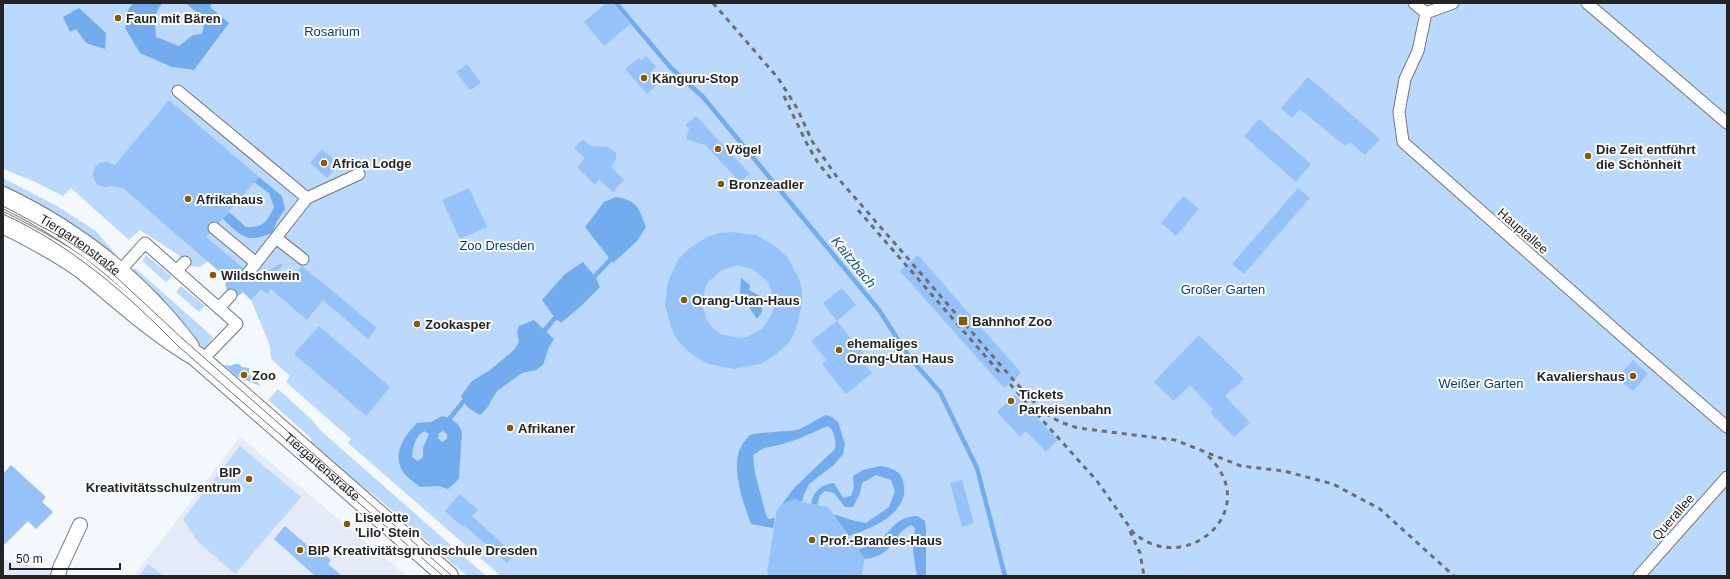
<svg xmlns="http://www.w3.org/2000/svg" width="1730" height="579" font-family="Arial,sans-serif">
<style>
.built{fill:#e2ebf7}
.green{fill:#bad9fd}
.water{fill:#73acee;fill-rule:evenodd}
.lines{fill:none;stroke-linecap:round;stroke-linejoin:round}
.stream{stroke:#73acee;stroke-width:4.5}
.building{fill:#95c2f8;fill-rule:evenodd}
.pedestrian-casing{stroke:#717579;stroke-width:13}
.minor-casing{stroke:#717579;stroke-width:16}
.secondary-casing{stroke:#717579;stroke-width:22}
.pedestrian{stroke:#fff;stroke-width:11}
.minor{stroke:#fff;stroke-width:14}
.secondary{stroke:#fff;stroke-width:20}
.tram{stroke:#6d6f72;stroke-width:1}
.rail{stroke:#6d6f72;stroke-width:3;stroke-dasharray:5 5;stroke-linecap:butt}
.poi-dot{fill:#895800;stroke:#fff;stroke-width:1.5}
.labels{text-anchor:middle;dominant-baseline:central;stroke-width:4;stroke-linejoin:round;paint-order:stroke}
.poi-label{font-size:13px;font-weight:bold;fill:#232426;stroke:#fff;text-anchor:start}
.park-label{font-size:13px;fill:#003f79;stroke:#fff}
.street-label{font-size:13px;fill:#232426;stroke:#fff}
.water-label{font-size:14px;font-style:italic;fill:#18528d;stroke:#fff}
</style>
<rect width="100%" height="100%" fill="#f3f8fd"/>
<path class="built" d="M 240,437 L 407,576 L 134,576 Z
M 3,559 L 51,571 L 49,576 L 3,576 Z"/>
<path class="green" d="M 3,3 L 1727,3 L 1727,576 L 501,576 L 348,443 L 351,439 L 286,382 L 290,376 L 271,359 L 270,346 L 251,300 L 243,292 L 238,296 L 231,295 L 225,284 L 229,280 L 208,261 L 200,267 L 191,266 L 178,259 L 180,256 L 140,230 L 129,240 L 71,188 L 63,196 L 31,180 L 3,169 Z
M 3,178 L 57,206 L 96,231 L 116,255 L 109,258 L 3,193 Z
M 146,255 L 172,277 L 166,282 L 142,261 Z
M 135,268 L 213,337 L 205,349 L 129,274 Z
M 181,286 L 205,306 L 199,312 L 176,292 Z
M 278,389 L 313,421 L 320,430 L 486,576 L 467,576 L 381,501 L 311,446 L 311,438 L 268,400 Z
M 240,446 L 301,497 L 235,574 L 197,541 L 183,519 Z
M 148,564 L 164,576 L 139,576 Z"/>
<path class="water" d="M 133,3 L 163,3 C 153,12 155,25 156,37 L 179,46 L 193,35 L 202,34 L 204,25 L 196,12 L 186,3 L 212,3 L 210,7 L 229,23 L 194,70 L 172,67 L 140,53 L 125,28 L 128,10 Z
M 79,8 L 106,33 L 105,49 L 86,43 L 76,29 L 70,32 L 63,17 Z
M 259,177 L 282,196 L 285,209 L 277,221 L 272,233 C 246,244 242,236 223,219 L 229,212 L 246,227 C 263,228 267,222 274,207 L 269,193 L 254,182 Z
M 616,197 C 638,201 638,207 646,227 L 637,241 L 613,263 L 585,227 L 604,202 Z
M 583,262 L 595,276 L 600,287 L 581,306 L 561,323 L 555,318 L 542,300 L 565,274 Z
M 741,278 L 750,285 L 749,290 L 760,296 L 762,312 L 757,319 L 740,294 Z
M 534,320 L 554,339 L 549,347 L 543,365 L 536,370 L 522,373 L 497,391 L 487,408 L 480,415 L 467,407 L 461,396 L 472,381 L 490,370 L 514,350 L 519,342 L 517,332 L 519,326 Z
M 826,415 L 832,417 L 838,422 L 845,444 L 843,454 L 834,465 L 809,484 L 804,494 L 802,502 L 795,499 L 782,504 L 795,487 L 835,449 C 836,441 835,431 828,426 L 798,439 L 779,445 L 764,448 L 753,455 L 755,473 L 766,515 L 769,519 L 775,518 L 773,528 L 751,524 C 743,502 728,462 744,442 C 746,440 748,436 750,435 C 758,432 785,432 796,430 C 807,427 816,419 826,415 Z
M 442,416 C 452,418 459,423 462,432 L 459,478 L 455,483 L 448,489 L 439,486 L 420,487 C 414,482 405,476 402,470 C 392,453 405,435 417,423 L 431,422 ZM 424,431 L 429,434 L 423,448 L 423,457 L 418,461 L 412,457 C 413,446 415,437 424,431 ZM 443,431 L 447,434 L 447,439 L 442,442 L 438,438 L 439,433 Z
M 881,466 C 894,469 902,471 904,486 C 908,514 870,529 849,536 L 833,514 L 855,521 L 866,523 L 889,507 L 895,491 L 891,480 L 876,475 L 862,483 L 860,493 L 853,507 L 845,507 L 834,493 L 825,491 L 820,495 L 817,505 L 811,504 C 813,492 821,484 834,483 L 843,498 L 851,496 L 854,487 L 853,476 L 863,470 Z
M 917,516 L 925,521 L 926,530 L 926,576 L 917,576 L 913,551 L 915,528 L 911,525 C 889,536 898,554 865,559 L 858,549 C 864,547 871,546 876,543 C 892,532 894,517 917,516 Z"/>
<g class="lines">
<path class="stream" d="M 616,3 L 671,68 L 703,97 L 879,310 L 910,358 L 940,392 L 977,468 L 1005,576
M 595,276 L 610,260
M 545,330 L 555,318
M 450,418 L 463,402"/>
</g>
<path class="building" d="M 606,3 L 612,3 L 630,24 L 604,46 L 584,22 Z
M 646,56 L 656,67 L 650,73 L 659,83 L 647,94 L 625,69 L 639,58 L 641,60 Z
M 467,64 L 481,83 L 470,90 L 456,72 Z
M 1308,77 L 1380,139 L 1365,155 L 1350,142 L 1345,146 L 1300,109 L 1292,118 L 1281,108 Z
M 169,100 L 259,177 L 219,223 L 215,221 L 209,223 L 207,227 L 210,233 L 206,237 L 243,268 L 241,275 L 247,280 L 253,278 L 254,279 L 281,263 L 283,265 L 276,273 L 288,283 L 302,266 L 377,328 L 368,339 L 323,300 L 307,320 L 271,289 L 267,294 L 261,289 L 251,300 L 243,292 L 238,296 L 235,290 L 232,288 L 227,290 L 225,284 L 229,280 L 123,188 L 111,186 L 104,187 L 98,185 L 94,180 L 93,173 L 95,167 L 100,163 L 107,162 L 115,165 Z
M 696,116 L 750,174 L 740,182 L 705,145 L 686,139 L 689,129 L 685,125 Z
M 1259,119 L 1311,164 L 1296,182 L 1244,136 Z
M 583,139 L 590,146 L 608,147 L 616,153 L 616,159 L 611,167 L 624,180 L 613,192 L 599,179 L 595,185 L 577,167 L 585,158 L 574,148 Z
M 322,149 L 339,164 L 327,178 L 310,163 Z
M 469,188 L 487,227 L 460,239 L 442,200 Z
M 1298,188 L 1310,198 L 1244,274 L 1232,264 Z
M 1183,196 L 1199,209 L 1176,236 L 1161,223 Z
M 731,232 L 756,235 L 778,248 L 787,257 L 799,279 L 802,291 L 802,304 L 796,329 L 790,341 L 781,350 L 771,358 L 760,364 L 734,369 L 709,364 L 697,358 L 687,350 L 678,341 L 672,330 L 665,305 L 668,281 L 678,260 L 687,250 L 707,237 L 719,233 ZM 738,265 L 754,270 L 767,281 L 771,289 L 774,305 L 772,314 L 762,329 L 747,337 L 738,338 L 721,334 L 714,329 L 708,322 L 702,306 L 705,288 L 709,281 L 722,270 Z
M 918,255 L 1021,373 L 1004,388 L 900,271 Z
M 842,288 L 856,305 L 837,321 L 823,303 Z
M 837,321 L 867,358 L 863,362 L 872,373 L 846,394 L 822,364 L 827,360 L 811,341 Z
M 319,326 L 390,387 L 366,416 L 294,354 Z
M 1199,335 L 1244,379 L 1225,396 L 1250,423 L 1234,437 L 1210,412 L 1213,409 L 1190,385 L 1174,401 L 1154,382 Z
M 1633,360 L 1648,374 L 1633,391 L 1617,378 Z
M 234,364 L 239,364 L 242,367 L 249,368 L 249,374 L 261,386 L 236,376 L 224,365 L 231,366 Z
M 1015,395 L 1058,440 L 1046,452 L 1026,431 L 1020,437 L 997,412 Z
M 11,465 L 46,497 L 42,502 L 53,512 L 36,529 L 28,521 L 3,546 L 3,474 Z
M 962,480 L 974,523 L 962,527 L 950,483 Z
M 460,494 L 478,510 L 472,516 L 514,554 L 507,563 L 464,525 L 463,527 L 445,511 Z
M 795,499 L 802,502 L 828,507 L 865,559 L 861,576 L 770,576 L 767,572 L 777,510 L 782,504 Z
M 285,526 L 315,552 L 318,549 L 331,560 L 328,564 L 342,576 L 315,576 L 274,539 Z"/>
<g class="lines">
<defs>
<path id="pedestrian" d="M 1414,3 L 1426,13
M 1587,3 L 1727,123
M 1426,13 L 1418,51 L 1405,79 L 1399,112 L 1403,142 L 1629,342 L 1727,427
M 1426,13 L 1453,3
M 178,91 L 307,198 L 256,263 L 214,228
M 307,198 L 359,174
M 276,238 L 303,259
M 177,270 L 185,262
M 119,272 L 145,243 L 237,324 L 209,353
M 248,273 L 256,263
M 219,308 L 231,295
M 1639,576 L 1727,477"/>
<path id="minor" d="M 58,576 L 60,568 L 80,525"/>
<g id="secondary">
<path id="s1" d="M 3,197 C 76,232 140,282 189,347"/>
<path id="s2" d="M 3,223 C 29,236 56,250 80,267 C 119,298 152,330 196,356 L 448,576"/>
</g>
</defs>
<use href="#pedestrian" class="pedestrian-casing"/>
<use href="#minor" class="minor-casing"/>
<use href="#secondary" class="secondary-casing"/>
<use href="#pedestrian" class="pedestrian"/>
<use href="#minor" class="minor"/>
<use href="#secondary" class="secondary"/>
<path class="tram" d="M 3,206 L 61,237 L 89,255 L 115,276 L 184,340 L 452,576
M 3,214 C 71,245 126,293 178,346 L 443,576"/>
<path class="rail" d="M 713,3 L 778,78 L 797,108 L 812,141 L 837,177 L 1017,384 L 1045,413 L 1060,422 L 1078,428 L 1175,440 L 1241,466 L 1284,471 L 1333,484 L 1380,509 L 1454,576
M 784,96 L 807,144 L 818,163 L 833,181
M 858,210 L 1000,373
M 1010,384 L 1097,481 L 1133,532 C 1184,579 1266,510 1207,455
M 1130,531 L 1140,553 L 1144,576"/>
</g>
<g class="poi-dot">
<circle cx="118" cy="18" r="4"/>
<circle cx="644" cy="78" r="4"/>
<circle cx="718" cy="149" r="4"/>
<circle cx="1588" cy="156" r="4"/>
<circle cx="324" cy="163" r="4"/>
<circle cx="721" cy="184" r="4"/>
<circle cx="188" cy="199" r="4"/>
<circle cx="213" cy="275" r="4"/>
<circle cx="684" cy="300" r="4"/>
<rect x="958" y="316" width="10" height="10" rx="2"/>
<circle cx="417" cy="324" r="4"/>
<circle cx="839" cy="350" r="4"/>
<circle cx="244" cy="375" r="4"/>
<circle cx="1633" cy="376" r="4"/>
<circle cx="1011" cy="401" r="4"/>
<circle cx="510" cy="428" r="4"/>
<circle cx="249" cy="479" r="4"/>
<circle cx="347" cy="524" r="4"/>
<circle cx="812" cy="540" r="4"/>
<circle cx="300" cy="550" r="4"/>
</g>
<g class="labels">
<g class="poi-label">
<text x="126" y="18">Faun mit Bären</text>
<text x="652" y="78">Känguru-Stop</text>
<text x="726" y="149">Vögel</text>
<text x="1596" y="149">Die Zeit entführt<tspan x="1596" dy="15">die Schönheit</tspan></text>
<text x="332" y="163">Africa Lodge</text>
<text x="729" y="184">Bronzeadler</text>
<text x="196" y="199">Afrikahaus</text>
<text x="221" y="275">Wildschwein</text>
<text x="692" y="300">Orang-Utan-Haus</text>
<text x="972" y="321">Bahnhof Zoo</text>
<text x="425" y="324">Zookasper</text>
<text x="847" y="343">ehemaliges<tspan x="847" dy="15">Orang-Utan Haus</tspan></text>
<text x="252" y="375">Zoo</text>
<text x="1625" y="376" text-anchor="end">Kavaliershaus</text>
<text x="1019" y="394">Tickets<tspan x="1019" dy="15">Parkeisenbahn</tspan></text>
<text x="518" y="428">Afrikaner</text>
<text x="241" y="472" text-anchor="end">BIP<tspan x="241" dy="15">Kreativitätsschulzentrum</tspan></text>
<text x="355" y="517">Liselotte<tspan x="355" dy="15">'Lilo' Stein</tspan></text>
<text x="820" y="540">Prof.-Brandes-Haus</text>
<text x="308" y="550">BIP Kreativitätsgrundschule Dresden</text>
</g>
<g class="park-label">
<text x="332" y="31">Rosarium</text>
<text x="497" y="245">Zoo Dresden</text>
<text x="1223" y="289">Großer Garten</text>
<text x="1481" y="383">Weißer Garten</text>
</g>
<g class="street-label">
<text transform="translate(1523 231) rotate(41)">Hauptallee</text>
<text stroke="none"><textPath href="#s1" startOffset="91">Tiergartenstraße</textPath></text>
<text stroke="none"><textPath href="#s2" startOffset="403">Tiergartenstraße</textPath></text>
<text transform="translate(1673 517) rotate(-49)">Querallee</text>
</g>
<g class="water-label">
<text transform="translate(854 262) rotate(51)">Kaitzbach</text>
</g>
</g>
<rect width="1730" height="579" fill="none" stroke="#232426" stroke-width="8"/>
<path d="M10 563v6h110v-6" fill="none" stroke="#232426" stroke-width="2"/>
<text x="16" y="563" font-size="12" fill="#232426" stroke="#ffffff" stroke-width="3" paint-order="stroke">50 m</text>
</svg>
